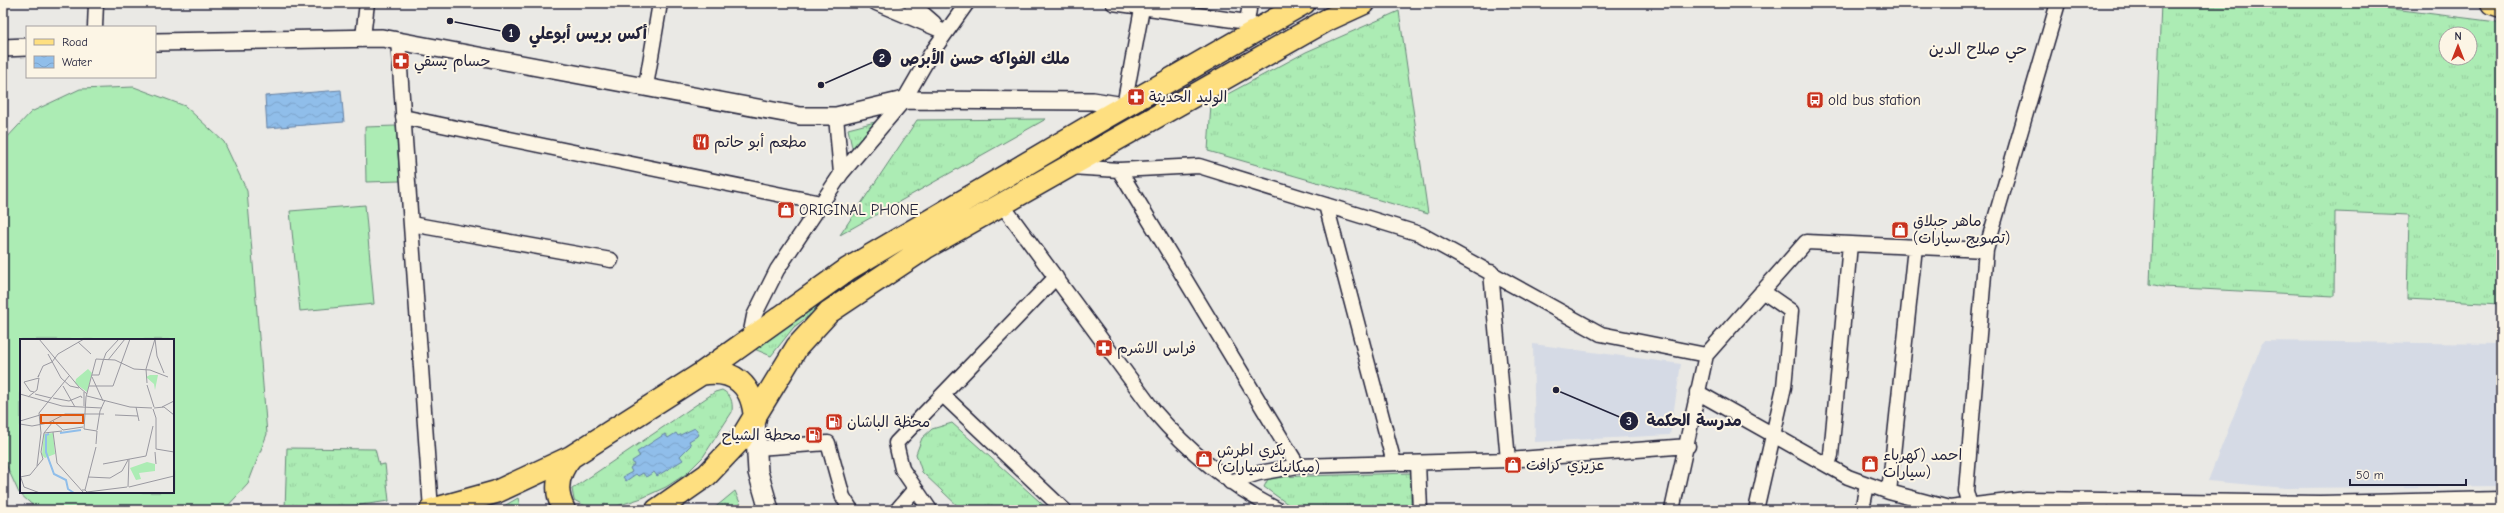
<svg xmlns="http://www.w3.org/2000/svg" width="2504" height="513" font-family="'Comic Neue','Playpen Sans Arabic',sans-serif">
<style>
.built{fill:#d5dae5}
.grass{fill:url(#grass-tufts);stroke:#678778;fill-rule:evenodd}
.pitch{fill:#acecb4;stroke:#678778;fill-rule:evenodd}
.water{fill:url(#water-waves);stroke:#6480a4}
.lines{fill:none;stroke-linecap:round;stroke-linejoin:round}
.minor-casing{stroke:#22223b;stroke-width:17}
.tertiary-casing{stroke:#22223b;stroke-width:20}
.secondary-casing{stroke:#22223b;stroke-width:22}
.primary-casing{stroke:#22223b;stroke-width:25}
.minor{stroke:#fcf5e5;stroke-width:14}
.tertiary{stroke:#fcf5e5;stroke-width:17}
.secondary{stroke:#fcf5e5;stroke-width:19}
.primary{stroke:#fedf80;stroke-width:22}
.labels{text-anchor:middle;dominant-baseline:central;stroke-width:4;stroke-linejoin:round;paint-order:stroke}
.poi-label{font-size:15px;fill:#22223b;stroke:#fcf5e5;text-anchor:start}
.neighbourhood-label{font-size:16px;fill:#22223b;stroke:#fcf5e5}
.inset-river{fill:none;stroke:#90beea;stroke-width:2}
.inset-road{fill:none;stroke:#9a99a1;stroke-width:1}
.view{fill:#de560e;fill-opacity:0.15;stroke:#de560e;stroke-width:2}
.inset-edge{fill:none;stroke:#22223b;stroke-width:2}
.leader{fill:none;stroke:#22223b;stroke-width:1.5}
.callout-dot{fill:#22223b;stroke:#fcf5e5;stroke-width:1.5}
.mark-label{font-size:12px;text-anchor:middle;font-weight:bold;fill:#fff}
.callout-label{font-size:16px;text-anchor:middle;font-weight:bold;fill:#22223b;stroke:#fcf5e5;stroke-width:4;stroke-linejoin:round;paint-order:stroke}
</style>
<defs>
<pattern id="grass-tufts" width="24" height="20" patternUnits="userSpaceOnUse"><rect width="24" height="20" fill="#acecb4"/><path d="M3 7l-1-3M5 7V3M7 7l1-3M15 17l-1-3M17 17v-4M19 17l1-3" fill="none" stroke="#94ca9c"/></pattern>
<pattern id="water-waves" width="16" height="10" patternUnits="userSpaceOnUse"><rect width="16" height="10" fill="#90beea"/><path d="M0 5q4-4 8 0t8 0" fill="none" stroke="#7ca3ca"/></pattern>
</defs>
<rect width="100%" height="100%" fill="#eae9e5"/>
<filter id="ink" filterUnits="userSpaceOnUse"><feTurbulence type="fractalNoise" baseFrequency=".025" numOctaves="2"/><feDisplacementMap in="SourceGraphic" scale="8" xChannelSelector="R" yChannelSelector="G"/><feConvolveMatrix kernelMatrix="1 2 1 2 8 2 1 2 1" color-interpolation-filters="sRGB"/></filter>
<g filter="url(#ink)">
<path class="built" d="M 2263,341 L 2501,344 L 2501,486 L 2286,488 L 2208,481 Z
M 1533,344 L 1681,364 L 1670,435 L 1535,442 Z"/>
<path class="grass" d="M 2161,3 L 2346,3 L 2497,22 L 2501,26 L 2501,304 L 2407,299 L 2409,215 L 2335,212 L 2334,296 L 2163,287 L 2150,284 ZM 2446,34 L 2470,34 L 2470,58 L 2446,58 Z
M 1399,11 L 1428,214 L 1208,151 L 1211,103 L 1306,52 Z
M 1046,119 L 840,235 L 917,120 Z
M 875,122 L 853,152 L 848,129 Z
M 918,233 L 794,327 L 771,356 L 752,348 Z
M 722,390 C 731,395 733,401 732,412 L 703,457 L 686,474 L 666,487 L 642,498 L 617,506 L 589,508 L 574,500 L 572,489 L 715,392 Z
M 952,423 L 1049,510 L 962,510 L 922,472 L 916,454 L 922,438 L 932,429 Z
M 287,448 L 375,449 L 379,465 L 385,464 L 389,501 L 326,510 L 285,510 Z
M 1411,473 L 1411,510 L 1296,510 L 1264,487 L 1269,477 Z
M 735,491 L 743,510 L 712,510 Z
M 518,498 L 521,510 L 497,510 Z"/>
<path class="pitch" d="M 134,87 L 185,106 L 224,142 L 247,191 L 267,434 L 248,484 L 224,510 L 38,510 L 19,493 L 3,458 L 3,142 L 31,112 L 80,89 ZM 21,340 L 173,340 L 173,492 L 21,492 Z
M 396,126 L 400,181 L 366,182 L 365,127 Z
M 365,205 L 374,304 L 300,311 L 290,211 Z"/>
<path class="water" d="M 341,90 L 344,122 L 267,128 L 265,96 Z
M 695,428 L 699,435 L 689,441 L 691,445 L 680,456 L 683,460 L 657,476 L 654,472 L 646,477 L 643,473 L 638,476 L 636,474 L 626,481 L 623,477 L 632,472 L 630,468 L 634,465 L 632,461 L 640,456 L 637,452 L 665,434 L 668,438 L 676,433 L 678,436 Z"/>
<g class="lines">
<defs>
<path id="minor" d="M 876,3 L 945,32
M 911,3 L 934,23
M 1113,3 L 1247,22 L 1257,31
M 1247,22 L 1250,3
M 95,27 L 96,3
M 363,37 L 367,3
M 398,40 L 431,510
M 646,86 L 660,3
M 1124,106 L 1143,3
M 836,116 L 841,174
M 403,117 L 821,203
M 1070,167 L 1119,170 L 1298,466
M 1119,170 L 1199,166 L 1420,234 L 1601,334 L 1706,355
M 1326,205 L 1394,463
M 1003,206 L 1154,411 C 1188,451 1231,486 1278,510
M 411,224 L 611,260
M 1491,272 L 1508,460
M 749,341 L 754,316 L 777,270 L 841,174 L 904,100 L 930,55 L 967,3
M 1697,392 L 1848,477 L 1889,492 L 1949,508 L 2026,499 L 2321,503 L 2501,499
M 943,395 L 1064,510
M 757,448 L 828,443 L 843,497 L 851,510
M 1418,463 L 1420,510
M 1828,465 L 1831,455 L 1850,244
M 1230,482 L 1259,473 L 1298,466 L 1508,460 L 1688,446
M 1889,492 L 1915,247
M 897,510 L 914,490
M 930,510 L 902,469 L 896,443 L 1056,277
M 1672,510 L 1706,355 L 1806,242 L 1986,250 L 2058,3
M 1756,510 L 1784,387 L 1791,311 L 1762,291
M 1862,510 L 1867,485
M 1971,510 L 1966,491 L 1986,250"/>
<path id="tertiary" d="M 155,42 L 382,38 L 800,116 L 836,116 L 904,100 L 1093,101 L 1124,106
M 3,48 L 27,47"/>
<path id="secondary" d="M 755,419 L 758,472 L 769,510"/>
<path id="primary" d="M 2492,3 L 2501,6
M 701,374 C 735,368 753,386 755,419
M 431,510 L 496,492 L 571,457 L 701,374 L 848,269 L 1104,118 L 1304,3
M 564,510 C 554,491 557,473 571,457
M 657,510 L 707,475 L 741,439 L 797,347 L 829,312 L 925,248 L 1327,20 L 1364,3"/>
</defs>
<use href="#minor" class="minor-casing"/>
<use href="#tertiary" class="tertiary-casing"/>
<use href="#secondary" class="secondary-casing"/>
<use href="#primary" class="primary-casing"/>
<use href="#minor" class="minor"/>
<use href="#tertiary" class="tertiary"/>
<use href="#secondary" class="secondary"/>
<use href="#primary" class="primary"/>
</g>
</g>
<defs>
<symbol id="pharmacy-square" viewBox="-11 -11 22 22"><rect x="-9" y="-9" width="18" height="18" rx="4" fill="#c8321e" stroke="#fcf5e5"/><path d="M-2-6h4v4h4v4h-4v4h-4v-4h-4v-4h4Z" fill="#fff"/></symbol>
<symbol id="bus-square" viewBox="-11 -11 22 22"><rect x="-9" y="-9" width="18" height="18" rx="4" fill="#c8321e" stroke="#fcf5e5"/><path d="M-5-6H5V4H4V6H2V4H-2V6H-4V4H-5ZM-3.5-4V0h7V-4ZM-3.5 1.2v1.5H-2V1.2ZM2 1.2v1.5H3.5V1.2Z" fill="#fff"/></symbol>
<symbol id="restaurant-square" viewBox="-11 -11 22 22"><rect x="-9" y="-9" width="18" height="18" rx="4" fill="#c8321e" stroke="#fcf5e5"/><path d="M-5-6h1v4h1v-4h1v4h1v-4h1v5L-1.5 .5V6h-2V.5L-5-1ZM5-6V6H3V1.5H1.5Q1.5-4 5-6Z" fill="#fff"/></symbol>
<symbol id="shop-square" viewBox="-11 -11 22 22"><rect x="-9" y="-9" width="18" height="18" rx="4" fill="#c8321e" stroke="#fcf5e5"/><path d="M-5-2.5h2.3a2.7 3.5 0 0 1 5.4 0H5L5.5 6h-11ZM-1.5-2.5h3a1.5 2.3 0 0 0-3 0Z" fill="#fff"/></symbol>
<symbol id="fuel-square" viewBox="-11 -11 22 22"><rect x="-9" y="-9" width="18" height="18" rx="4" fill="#c8321e" stroke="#fcf5e5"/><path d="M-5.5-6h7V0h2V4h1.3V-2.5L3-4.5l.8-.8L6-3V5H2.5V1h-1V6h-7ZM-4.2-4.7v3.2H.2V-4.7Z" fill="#fff"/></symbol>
</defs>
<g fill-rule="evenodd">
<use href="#pharmacy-square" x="391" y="51" width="20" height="20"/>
<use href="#pharmacy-square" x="1126" y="87" width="20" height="20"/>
<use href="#bus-square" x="1805" y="90" width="20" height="20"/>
<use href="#restaurant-square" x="691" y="132" width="20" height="20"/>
<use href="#shop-square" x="776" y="200" width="20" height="20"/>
<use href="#shop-square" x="1890" y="220" width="20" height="20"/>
<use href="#pharmacy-square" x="1094" y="338" width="20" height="20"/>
<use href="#fuel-square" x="824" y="412" width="20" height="20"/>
<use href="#fuel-square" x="804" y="425" width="20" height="20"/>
<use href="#shop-square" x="1194" y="449" width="20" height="20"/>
<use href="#shop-square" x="1860" y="454" width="20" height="20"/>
<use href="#shop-square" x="1503" y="455" width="20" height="20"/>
</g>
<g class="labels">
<g class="poi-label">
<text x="414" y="61">حسام يسقي</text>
<text x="1149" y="97">الوليد الحديثة</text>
<text x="1828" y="100">old bus station</text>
<text x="714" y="142">مطعم أبو حاتم</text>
<text x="799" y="210">ORIGINAL PHONE</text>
<text x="1913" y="221">ماهر جبلاق<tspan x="1913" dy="17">(تصويج سيارات)</tspan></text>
<text x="1117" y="348">فراس الاشرم</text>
<text x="847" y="422">محظة الباشان</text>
<text x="801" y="435" text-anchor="end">محطة الشياح</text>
<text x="1217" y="450">بكري اطرش<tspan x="1217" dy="17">(ميكانيك سيارات)</tspan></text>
<text x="1883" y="455">احمد (كهرباء<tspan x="1883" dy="17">سيارات)</tspan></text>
<text x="1526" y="465">عزيزي كرافت</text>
</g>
<g class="neighbourhood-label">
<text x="1978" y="49">حي صلاح الدين</text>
</g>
</g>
<g transform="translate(20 339)">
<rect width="154" height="154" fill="#eae9e5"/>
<path d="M 68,30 L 72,34 L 67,53 L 55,44 L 56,40 ZM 33,94 L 35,115 L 25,119 L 22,116 L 24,95 Z" fill="#acecb4"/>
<path d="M 130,36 L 138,36 L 135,51 L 134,45 L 126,38 ZM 127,123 L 135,125 L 135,132 L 119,134 L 121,140 L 116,141 L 110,129 Z" fill="#acecb4"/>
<path class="inset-river" d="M 40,94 L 61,91M 29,95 L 26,96 L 26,113 L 34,135 L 46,141 L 48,150 L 54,154"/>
<path class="inset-road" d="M 19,0 L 59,48 L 67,55M 135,0 L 137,17 L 144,34M 58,3 L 71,15M 28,15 L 41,39 L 50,47 L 59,49M 76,20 L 66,58 L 64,90 L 77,92M 76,20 L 95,21 L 114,30 L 130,31 L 148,38M 88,21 L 105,0M 83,22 L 86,14 L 99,0M 19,36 L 18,38 L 23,27 L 32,23 L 38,15 L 64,0M 72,36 L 79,36 L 83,22M 72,38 L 83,62M 4,43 L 19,39 L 17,51 L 8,58M 4,43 L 10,52 L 14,53M 127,44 L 126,30 L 135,0M 127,46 L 134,68M 43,47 L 55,68M 69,47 L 93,47 L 110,0M 64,53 L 64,67M 0,55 L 42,67 L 82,69M 15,55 L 31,59M 67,57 L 110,68 L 132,69M 33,59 L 49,62 L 61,57 L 62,59M 116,68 L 119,82M 142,68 L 154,62M 134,69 L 144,68 L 154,76M 133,70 L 136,79 L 136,110M 95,76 L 118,77M 0,82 L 20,76M 33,82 L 43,91 L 63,88M 0,85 L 12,87 L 28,84 L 45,75 L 84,75M 77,91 L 80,72 L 85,61M 33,93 L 37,124 L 63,153M 24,94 L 42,92M 76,105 L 77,92M 136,110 L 154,113M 135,113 L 136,125M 23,120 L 21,113 L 24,94 L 32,84M 83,125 L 126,117 L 133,87M 17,127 L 21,94 L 19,74 L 49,37M 0,136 L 4,148 L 20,154M 0,138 L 10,136 L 23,120M 68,138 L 90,139 L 102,132 L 108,121M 108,148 L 109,120M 109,148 L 154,137M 62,151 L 65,151 L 76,108M 65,151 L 67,153 L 107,148"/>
<path class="view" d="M 21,76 L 63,76 L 63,84 L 21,84 Z"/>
<rect width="154" height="154" class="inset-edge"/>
</g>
<path class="leader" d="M450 21L511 33M821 85L882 58M1556 390L1629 421"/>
<g class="callout-dot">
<circle cx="450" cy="21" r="4"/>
<circle cx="821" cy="85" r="4"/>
<circle cx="1556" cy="390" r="4"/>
<circle cx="511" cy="33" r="10"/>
<circle cx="882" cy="58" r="10"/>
<circle cx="1629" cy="421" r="10"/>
</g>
<g class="mark-label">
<text x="511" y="37">1</text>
<text x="882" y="62">2</text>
<text x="1629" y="425">3</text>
</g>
<g class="callout-label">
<text x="588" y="39">أكس بريس أبوعلي</text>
<text x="985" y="64">ملك الفواكه حسن الأبرص</text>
<text x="1694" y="426">مدرسة الحكمة</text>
</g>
<rect width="2504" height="513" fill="none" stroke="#fcf5e5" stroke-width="16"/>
<rect x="8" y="8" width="2488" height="497" fill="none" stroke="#22223b" stroke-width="1.5" filter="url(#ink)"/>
<rect x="26" y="26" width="130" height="52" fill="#fcf5e5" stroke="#a5a1a1"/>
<rect x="34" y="39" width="20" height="6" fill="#fedf80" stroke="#a5a1a1"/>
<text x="62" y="46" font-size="12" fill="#22223b">Road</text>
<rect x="34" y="56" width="20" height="12" fill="url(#water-waves)" stroke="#a5a1a1"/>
<text x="62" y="66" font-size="12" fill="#22223b">Water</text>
<g transform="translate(2458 46)"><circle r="19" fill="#fcf5e5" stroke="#a5a1a1"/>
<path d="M0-3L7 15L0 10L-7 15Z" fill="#c8321e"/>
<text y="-6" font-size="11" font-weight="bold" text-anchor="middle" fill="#22223b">N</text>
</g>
<path d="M2350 479v6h116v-6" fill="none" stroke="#22223b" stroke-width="2"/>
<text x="2356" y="479" font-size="12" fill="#22223b" stroke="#fcf5e5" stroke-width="3" paint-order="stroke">50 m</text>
</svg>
